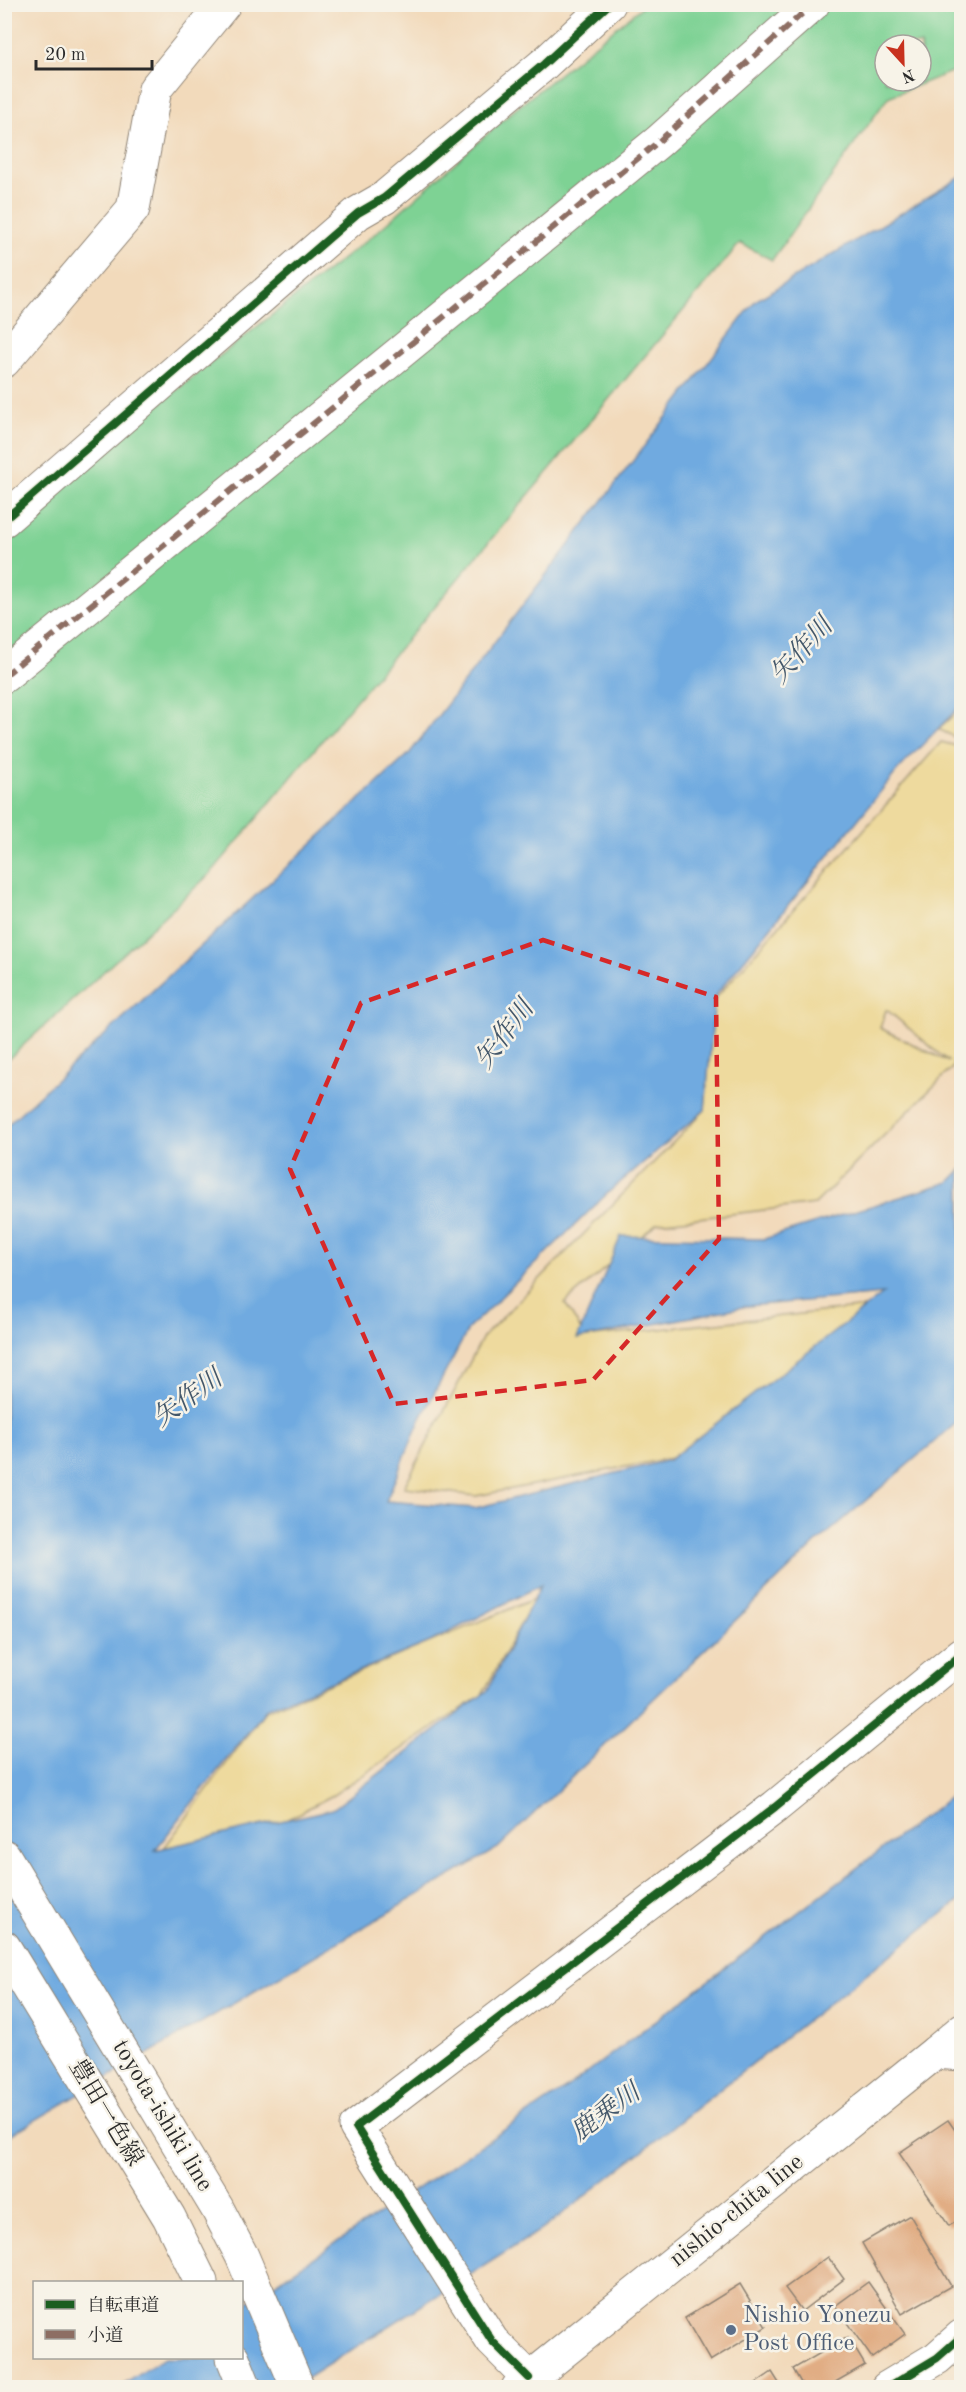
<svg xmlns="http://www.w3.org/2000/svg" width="966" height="2392" font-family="'Old Standard TT','Noto Serif JP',serif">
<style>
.green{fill:#7ed294;stroke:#547e60;stroke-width:1.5;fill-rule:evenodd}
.sand{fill:#eeda9e;stroke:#8c8264;stroke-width:1.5;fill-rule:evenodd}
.water{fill:#6faae0;stroke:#4d6a86;stroke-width:1.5;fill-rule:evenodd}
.building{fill:#e1ad84}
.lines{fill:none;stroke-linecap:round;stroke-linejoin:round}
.street-casing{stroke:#8e8273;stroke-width:35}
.secondary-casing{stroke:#8e8273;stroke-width:35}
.primary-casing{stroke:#8e8273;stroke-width:35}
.street{stroke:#fff;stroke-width:33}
.secondary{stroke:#fff;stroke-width:33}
.primary{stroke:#fff;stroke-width:33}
.quiet{stroke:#8d6e63;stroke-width:6;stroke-dasharray:12 6;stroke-linecap:butt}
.cycleway-casing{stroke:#f7f3e8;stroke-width:11}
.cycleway{stroke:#1b5e20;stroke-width:8}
.marked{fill:none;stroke:#d62828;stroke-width:4.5;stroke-dasharray:12 8;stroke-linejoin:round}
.service-dot{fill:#5c6f8a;stroke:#f7f3e8;stroke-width:2}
.labels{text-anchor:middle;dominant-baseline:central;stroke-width:5;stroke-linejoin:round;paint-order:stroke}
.street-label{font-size:24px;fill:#2b2b2b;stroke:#f7f3e8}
.service-label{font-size:24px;fill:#4e5e75;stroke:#f7f3e8;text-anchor:start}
.water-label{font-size:26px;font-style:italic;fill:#43576a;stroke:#f7f3e8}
</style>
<rect width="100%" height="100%" fill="#f7f3e8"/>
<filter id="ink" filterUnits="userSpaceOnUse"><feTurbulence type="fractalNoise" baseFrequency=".0167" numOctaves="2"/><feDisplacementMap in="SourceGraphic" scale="12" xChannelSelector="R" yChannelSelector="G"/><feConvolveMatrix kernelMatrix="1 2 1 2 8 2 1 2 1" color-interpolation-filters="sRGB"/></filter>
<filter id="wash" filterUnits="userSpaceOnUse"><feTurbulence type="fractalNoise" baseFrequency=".008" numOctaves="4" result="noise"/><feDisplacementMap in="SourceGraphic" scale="24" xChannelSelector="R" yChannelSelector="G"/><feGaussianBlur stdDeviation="1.35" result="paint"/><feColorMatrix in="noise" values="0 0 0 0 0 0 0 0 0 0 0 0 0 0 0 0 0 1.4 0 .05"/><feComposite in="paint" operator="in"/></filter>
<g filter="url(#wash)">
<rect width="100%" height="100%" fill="#f2dabb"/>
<path class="green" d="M 644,5 L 961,5 L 961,68 L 888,97 L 772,260 L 740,243 L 211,873 L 5,1062 L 5,531 L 173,393 L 377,232 L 512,112 ZM 885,45 L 921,45 L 921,81 L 885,81 Z"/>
<path class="sand" d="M 961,709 L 961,740 L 938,729 Z
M 941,742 L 961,747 L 961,1058 L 953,1063 L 955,1065 L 815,1204 L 657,1223 L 565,1303 L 585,1337 L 867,1307 L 671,1458 L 476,1496 L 404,1487 L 483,1337 L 705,1110 L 714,1000 ZM 886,1010 L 887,1010 L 949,1062 L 880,1028 Z
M 534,1599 L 482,1695 L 333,1795 L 286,1820 L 164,1848 L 265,1711 Z"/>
<path class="water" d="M 961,177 L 961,705 L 898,770 L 715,996 L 705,1110 L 610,1191 L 469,1328 L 420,1420 L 386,1501 L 475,1508 L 669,1460 L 883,1294 L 748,1306 L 577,1339 L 621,1236 L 764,1239 L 949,1182 L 961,1170 L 961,1419 L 815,1544 L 498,1848 L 5,2138 L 5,1127 L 409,754 L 755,301 ZM 541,1585 L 487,1691 L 333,1809 L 155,1850 L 267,1708 L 430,1642 Z
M 961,1789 L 961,1899 L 547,2226 L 293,2387 L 119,2388 L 164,2358 L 242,2358 L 242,2306 L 568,2087 Z"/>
<g id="blocks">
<path class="building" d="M 948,2120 L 962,2140 L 962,2218 L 949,2226 L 899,2153 Z
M 910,2215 L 951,2286 L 902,2314 L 862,2243 Z
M 828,2257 L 844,2279 L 802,2311 L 785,2288 Z
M 868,2282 L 905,2334 L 872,2358 L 835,2306 Z
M 740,2284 L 766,2327 L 710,2361 L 685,2318 Z
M 848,2337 L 865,2365 L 825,2388 L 804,2388 L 793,2369 Z
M 772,2372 L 782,2388 L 749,2388 Z"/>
</g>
</g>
<g filter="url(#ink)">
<use href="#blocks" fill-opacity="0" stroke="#8e8273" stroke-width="1.5"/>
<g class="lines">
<defs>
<path id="street" d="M 4,361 L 133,209 L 155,89 L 224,4
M 4,520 L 358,213 L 384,198 L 544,64 L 609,4
M 4,676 L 658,142 L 813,4
M 529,2378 L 492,2341 L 356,2127 L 775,1807 L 962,1654
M 887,2388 L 937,2358 L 962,2336"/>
<path id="secondary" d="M 936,2052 L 962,2030"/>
<path id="primary" d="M 4,1856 L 217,2208 L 242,2256 L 298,2388
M 4,1947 L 169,2217 L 201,2282
M 233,2358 L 245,2388
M 518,2388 L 936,2052 L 962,2054"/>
</defs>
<use href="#street" class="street-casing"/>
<use href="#secondary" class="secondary-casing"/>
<use href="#primary" class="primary-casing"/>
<use href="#street" class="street"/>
<use href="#secondary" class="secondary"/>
<use href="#primary" class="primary"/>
<path class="quiet" d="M 4,676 L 658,142 L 813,4"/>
<defs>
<path id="cycleway" d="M 4,520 L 358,213 L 384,198 L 544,64 L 609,4
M 529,2378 L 492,2341 L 356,2127 L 775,1807 L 962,1654
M 887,2388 L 937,2358 L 962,2336"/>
</defs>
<use href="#cycleway" class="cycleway-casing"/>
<use href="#cycleway" class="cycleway"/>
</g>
</g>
<path class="marked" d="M 543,940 L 716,997 L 719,1239 L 593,1380 L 394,1404 L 290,1169 L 361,1003 Z"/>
<circle class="service-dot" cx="731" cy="2330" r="6"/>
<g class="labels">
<g class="street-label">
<text transform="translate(105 2113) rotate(59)">豊田一色線</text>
<text transform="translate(162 2116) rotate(59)">toyota-ishiki line</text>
<text transform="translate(737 2211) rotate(-39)">nishio-chita line</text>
</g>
<g class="service-label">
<text x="743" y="2316">Nishio Yonezu<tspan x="743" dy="28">Post Office</tspan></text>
</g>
<g class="water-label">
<text transform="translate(802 651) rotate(-48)">矢作川</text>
<text transform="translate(505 1035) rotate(-53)">矢作川</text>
<text transform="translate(188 1399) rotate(-36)">矢作川</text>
<text transform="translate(606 2113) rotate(-36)">鹿乗川</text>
</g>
</g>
<rect width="966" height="2392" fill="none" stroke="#f7f3e8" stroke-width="24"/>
<rect x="33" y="2281" width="210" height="78" fill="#f7f3e8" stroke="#a5a39c" stroke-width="1.5"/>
<rect x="45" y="2300" width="30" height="9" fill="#1b5e20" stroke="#a5a39c" stroke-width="1.5"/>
<text x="87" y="2311" font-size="18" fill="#2b2b2b">自転車道</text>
<rect x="45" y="2330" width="30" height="9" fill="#8d6e63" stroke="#a5a39c" stroke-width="1.5"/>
<text x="87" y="2341" font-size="18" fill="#2b2b2b">小道</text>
<g transform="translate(903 63) rotate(158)"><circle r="28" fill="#f7f3e8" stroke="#a5a39c" stroke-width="1.5"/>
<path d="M0-4.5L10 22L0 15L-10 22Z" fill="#c8321e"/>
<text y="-9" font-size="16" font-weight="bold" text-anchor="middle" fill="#2b2b2b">N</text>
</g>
<path d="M36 60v9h116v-9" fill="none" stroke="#2b2b2b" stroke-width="3"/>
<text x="45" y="60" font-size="18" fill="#2b2b2b" stroke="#f7f3e8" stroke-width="4.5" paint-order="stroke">20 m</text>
</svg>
